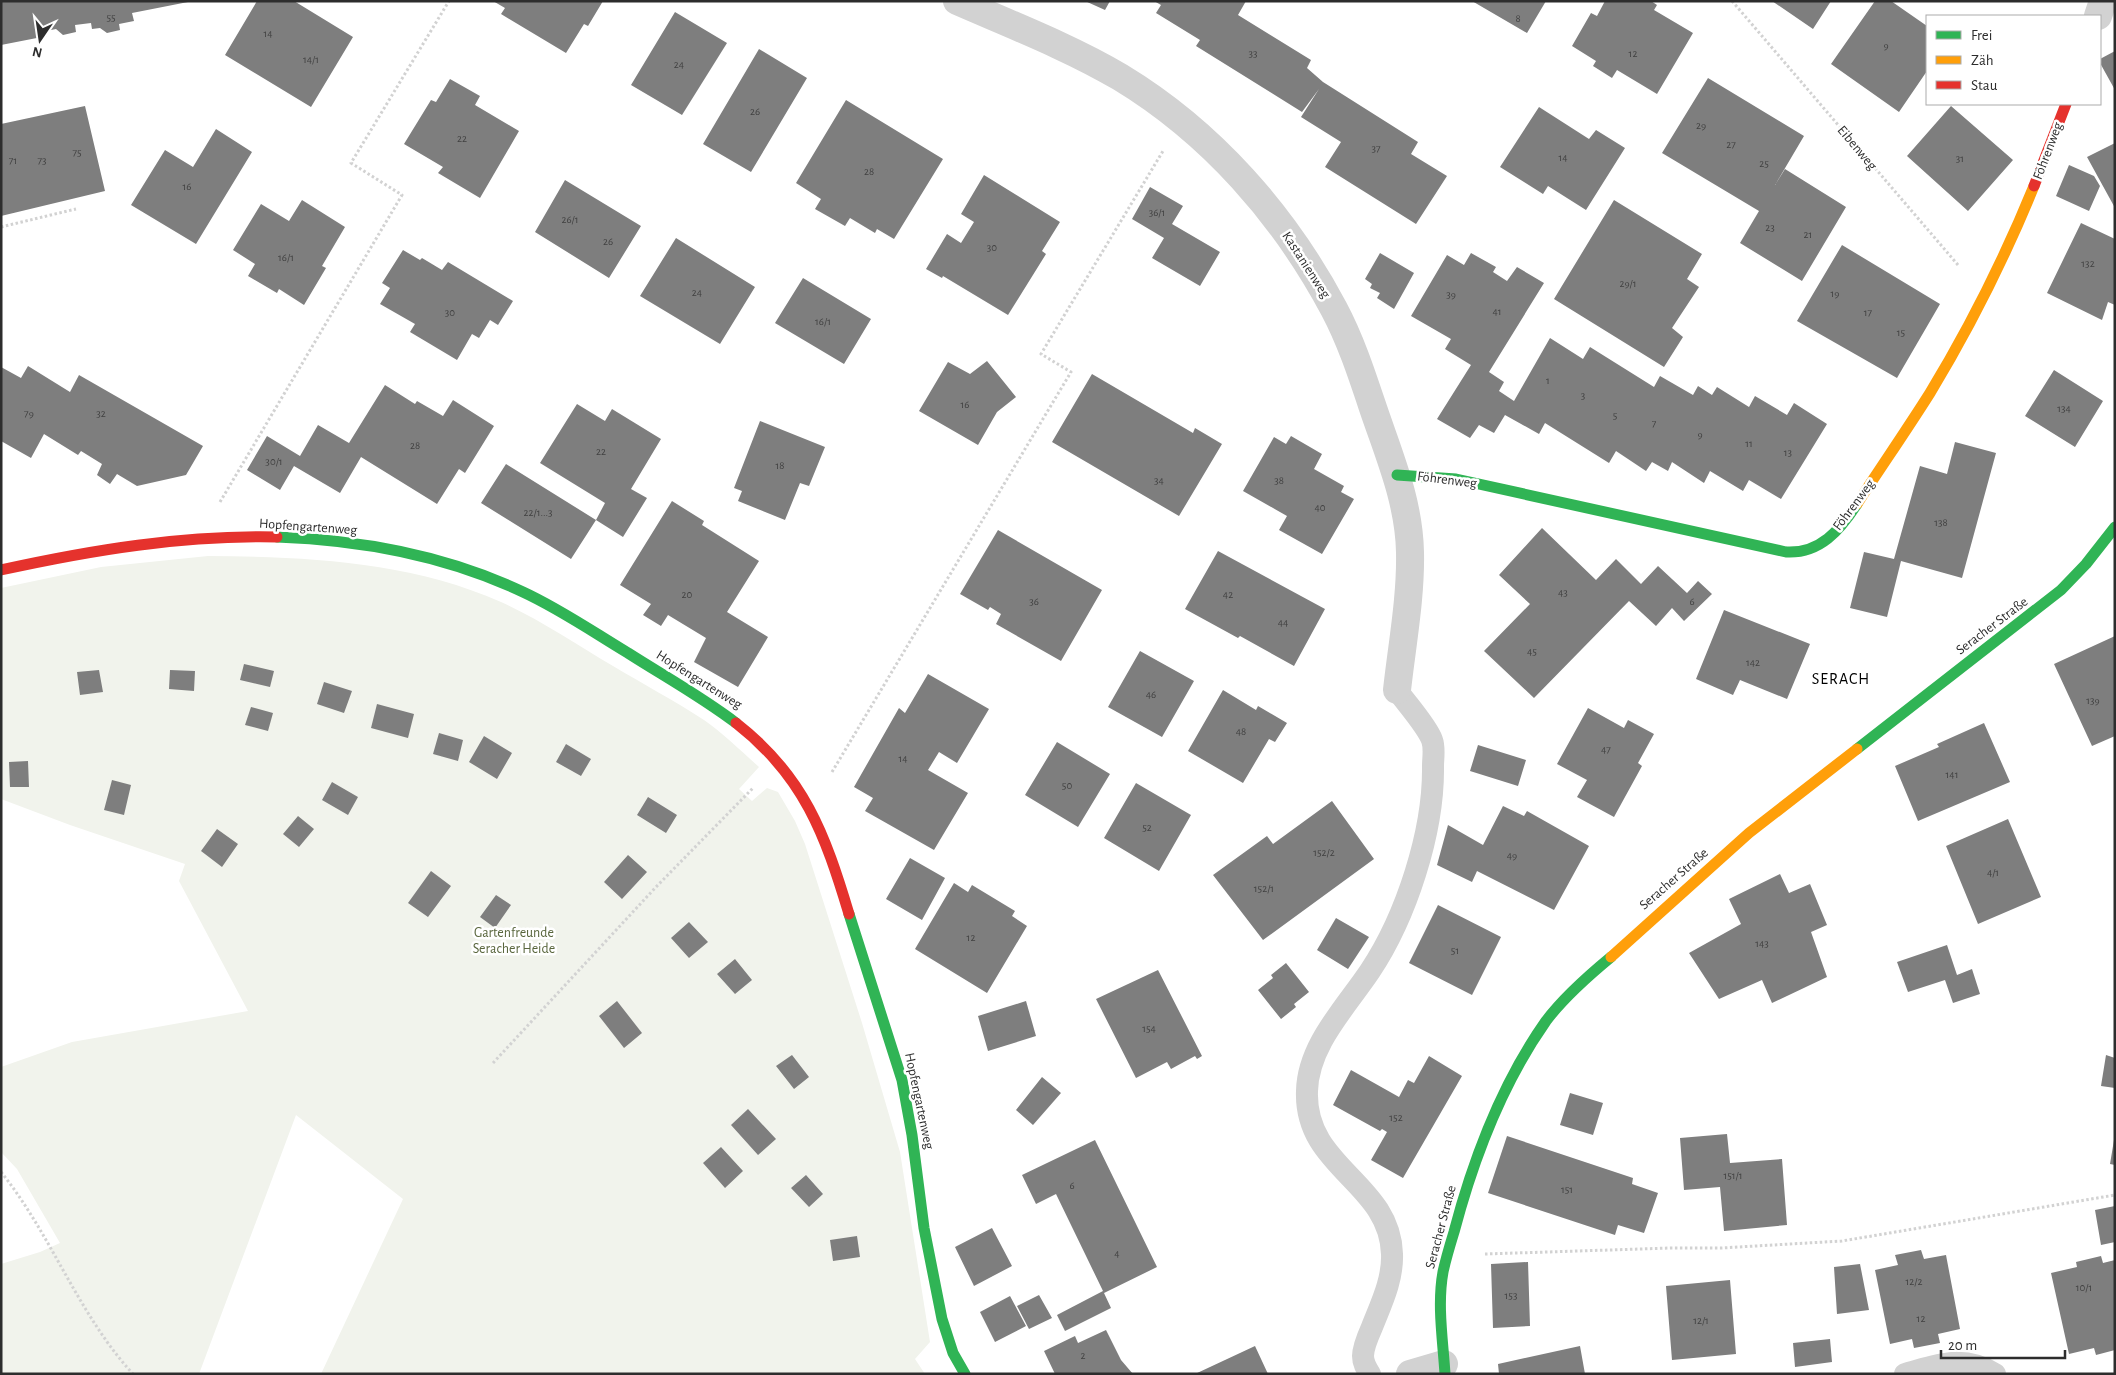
<svg xmlns="http://www.w3.org/2000/svg" width="2116" height="1375" font-family="'Alegreya Sans',sans-serif">
<style>
.green{fill:#f1f3ec}
.building{fill:#7e7e7e}
.lines{fill:none;stroke-linecap:round;stroke-linejoin:round}
.path{stroke:#d2d2d2;stroke-width:3;stroke-dasharray:2.5 2.5;stroke-linecap:butt}
.lane{stroke:#d2d2d2;stroke-width:22}
.street{stroke:#d2d2d2;stroke-width:28}
.fast{stroke:#30b455;stroke-width:11}
.slow{stroke:#ff9f0a;stroke-width:11}
.jam{stroke:#e5322d;stroke-width:11}
.labels{text-anchor:middle;dominant-baseline:central;stroke-width:5;stroke-linejoin:round;paint-order:stroke}
.number-label{font-size:11px;fill:#414141}
.street-label{font-size:14px;fill:#2d2d2d;stroke:#fff}
.park-label{font-size:14px;fill:#59663d;stroke:#fff}
.quarter-label{font-size:16px;letter-spacing:1px;fill:#000;stroke:#fff}
</style>
<rect width="100%" height="100%" fill="#fff"/>
<path class="green" d="M 208,556 C 307,557 408,561 501,602 C 539,619 577,645 613,666 C 643,684 675,701 704,720 C 724,734 741,751 759,767 L 739,789 L 752,801 L 767,788 L 778,792 L 795,821 L 805,844 L 862,1023 L 900,1152 L 930,1342 L 915,1359 L 925,1374 L 321,1374 L 403,1199 L 296,1115 L 199,1374 L 1,1374 L 1,1264 L 40,1252 L 60,1243 L 17,1169 L 1,1152 L 1,1067 L 72,1042 L 248,1011 L 179,881 L 185,864 L 70,825 L 1,799 L 1,588 L 101,567 Z"/>
<path class="building" d="M 1,1 L 188,1 L 188,2 L 132,13 L 134,21 L 119,24 L 120,30 L 107,33 L 100,28 L 92,29 L 91,23 L 75,25 L 76,32 L 63,35 L 56,29 L 46,31 L 47,36 L 1,45 Z
M 257,1 L 294,1 L 353,37 L 311,107 L 225,55 Z
M 493,1 L 603,1 L 588,26 L 584,24 L 566,53 L 501,14 L 505,8 Z
M 1085,1 L 1110,1 L 1105,10 Z
M 1154,1 L 1246,1 L 1238,15 L 1311,60 L 1307,68 L 1323,82 L 1418,142 L 1411,154 L 1447,176 L 1416,224 L 1325,167 L 1341,142 L 1301,117 L 1319,89 L 1302,112 L 1196,46 L 1200,40 L 1156,13 L 1161,5 Z
M 1472,1 L 1546,1 L 1527,33 Z
M 1605,1 L 1651,1 L 1657,5 L 1654,10 L 1693,33 L 1657,94 L 1617,70 L 1612,78 L 1593,66 L 1596,61 L 1572,46 L 1591,13 L 1597,16 Z
M 1772,1 L 1831,1 L 1813,29 Z
M 1875,1 L 1891,1 L 1927,26 L 1927,71 L 1899,112 L 1831,64 Z
M 675,12 L 727,43 L 682,115 L 631,85 Z
M 759,49 L 807,78 L 751,172 L 703,144 Z
M 2115,51 L 2115,90 L 2100,63 L 2100,59 Z
M 1708,78 L 1804,136 L 1775,185 L 1785,169 L 1846,207 L 1802,281 L 1740,243 L 1759,211 L 1662,153 Z
M 450,79 L 480,96 L 475,105 L 519,131 L 480,198 L 438,173 L 443,167 L 404,144 L 431,100 L 436,102 Z
M 846,100 L 943,159 L 894,239 L 877,229 L 875,233 L 850,218 L 845,226 L 815,209 L 821,199 L 796,183 Z
M 85,106 L 105,191 L 1,216 L 1,124 Z
M 1951,106 L 2013,160 L 1968,211 L 1907,156 Z
M 1539,107 L 1589,139 L 1596,130 L 1625,148 L 1586,210 L 1548,186 L 1543,194 L 1500,167 Z
M 216,129 L 252,152 L 196,244 L 131,205 L 165,150 L 193,167 Z
M 2115,143 L 2115,208 L 2087,157 Z
M 2069,165 L 2094,176 L 2100,186 L 2089,211 L 2056,196 Z
M 984,175 L 1060,222 L 1042,251 L 1046,254 L 1008,315 L 943,276 L 942,278 L 926,269 L 947,234 L 961,243 L 974,222 L 961,214 Z
M 565,180 L 641,226 L 609,278 L 535,232 Z
M 1150,187 L 1183,206 L 1172,224 L 1220,252 L 1200,286 L 1152,258 L 1164,238 L 1132,219 Z
M 302,200 L 345,227 L 322,266 L 326,268 L 304,305 L 279,289 L 277,293 L 248,276 L 255,264 L 233,250 L 261,204 L 289,221 Z
M 1614,200 L 1702,254 L 1687,279 L 1699,287 L 1672,328 L 1683,337 L 1664,367 L 1554,299 Z
M 2081,223 L 2115,239 L 2115,305 L 2108,302 L 2102,320 L 2047,293 Z
M 676,238 L 755,287 L 720,344 L 640,296 Z
M 1842,245 L 1940,304 L 1897,378 L 1797,321 Z
M 403,250 L 420,260 L 422,258 L 442,270 L 448,262 L 513,301 L 498,325 L 490,320 L 479,338 L 472,334 L 457,360 L 410,332 L 415,324 L 380,304 L 390,288 L 382,283 Z
M 1380,253 L 1414,273 L 1394,309 L 1377,298 L 1380,293 L 1370,288 L 1372,284 L 1365,279 Z
M 1471,253 L 1496,267 L 1493,272 L 1507,281 L 1517,267 L 1544,283 L 1489,372 L 1504,382 L 1499,391 L 1514,401 L 1550,338 L 1583,359 L 1590,347 L 1654,387 L 1660,376 L 1693,395 L 1698,386 L 1712,395 L 1717,387 L 1749,407 L 1755,396 L 1787,415 L 1794,403 L 1827,424 L 1781,499 L 1749,480 L 1743,491 L 1710,471 L 1704,483 L 1672,462 L 1668,471 L 1652,462 L 1646,471 L 1616,451 L 1609,463 L 1545,423 L 1539,434 L 1505,415 L 1494,433 L 1479,425 L 1470,438 L 1437,419 L 1471,365 L 1445,349 L 1451,339 L 1411,316 L 1447,255 L 1464,265 Z
M 803,278 L 871,319 L 844,364 L 775,323 Z
M 987,361 L 1016,397 L 997,412 L 978,445 L 919,411 L 948,362 L 970,374 Z
M 28,366 L 70,392 L 79,375 L 203,446 L 186,475 L 137,486 L 117,474 L 110,484 L 97,475 L 102,464 L 81,451 L 78,455 L 44,434 L 31,458 L 1,441 L 1,367 L 21,378 Z
M 2054,370 L 2103,401 L 2075,447 L 2025,416 Z
M 1092,374 L 1193,433 L 1195,428 L 1222,444 L 1179,516 L 1052,442 Z
M 385,385 L 415,404 L 417,401 L 443,416 L 453,400 L 494,426 L 465,473 L 459,469 L 437,504 L 361,457 L 340,493 L 294,466 L 280,490 L 247,470 L 267,436 L 300,456 L 318,425 L 349,443 Z
M 577,404 L 605,421 L 612,409 L 661,439 L 631,489 L 647,498 L 623,537 L 596,520 L 605,503 L 540,463 Z
M 760,421 L 825,447 L 809,486 L 800,483 L 785,520 L 738,501 L 742,491 L 734,488 Z
M 1291,436 L 1322,454 L 1314,469 L 1344,486 L 1341,492 L 1354,499 L 1322,554 L 1279,530 L 1287,516 L 1243,491 L 1274,437 L 1286,444 Z
M 1955,442 L 1996,453 L 1962,578 L 1901,561 L 1887,617 L 1850,608 L 1864,552 L 1894,559 L 1920,466 L 1947,474 Z
M 506,464 L 596,520 L 571,559 L 481,503 Z
M 672,501 L 704,521 L 702,525 L 759,561 L 727,612 L 768,637 L 738,687 L 694,662 L 706,638 L 668,615 L 661,626 L 643,615 L 651,604 L 620,585 Z
M 1542,528 L 1596,580 L 1616,559 L 1641,584 L 1658,566 L 1687,593 L 1698,581 L 1712,594 L 1684,621 L 1672,608 L 1656,626 L 1629,601 L 1534,698 L 1484,651 L 1530,604 L 1499,575 Z
M 998,530 L 1102,590 L 1061,661 L 996,624 L 1001,614 L 990,607 L 988,610 L 960,594 Z
M 1218,551 L 1325,609 L 1294,666 L 1240,636 L 1238,638 L 1185,609 Z
M 1724,610 L 1810,644 L 1787,699 L 1740,680 L 1733,695 L 1696,679 Z
M 2115,636 L 2115,736 L 2092,746 L 2054,664 Z
M 1140,651 L 1194,681 L 1162,737 L 1108,707 Z
M 244,664 L 274,671 L 270,687 L 240,680 Z
M 99,670 L 103,692 L 80,695 L 77,672 Z
M 170,670 L 195,671 L 194,691 L 169,689 Z
M 928,674 L 989,709 L 957,763 L 939,752 L 928,770 L 968,793 L 934,850 L 865,811 L 873,798 L 854,787 L 899,708 L 905,713 Z
M 324,682 L 352,691 L 344,713 L 317,704 Z
M 1223,690 L 1256,710 L 1258,706 L 1287,723 L 1275,742 L 1269,739 L 1243,783 L 1188,751 Z
M 377,704 L 414,714 L 408,738 L 371,728 Z
M 251,707 L 273,713 L 268,731 L 245,725 Z
M 1588,708 L 1624,728 L 1628,720 L 1654,734 L 1638,763 L 1642,766 L 1614,817 L 1577,797 L 1587,780 L 1557,764 Z
M 1984,723 L 2010,782 L 1918,821 L 1895,766 L 1939,747 L 1937,744 Z
M 439,733 L 463,740 L 458,761 L 433,754 Z
M 484,736 L 512,753 L 497,779 L 469,762 Z
M 1057,742 L 1110,774 L 1078,827 L 1025,795 Z
M 566,744 L 591,759 L 581,776 L 556,762 Z
M 1478,745 L 1526,760 L 1518,786 L 1470,771 Z
M 28,761 L 29,787 L 10,787 L 9,762 Z
M 112,780 L 131,785 L 124,815 L 104,810 Z
M 332,782 L 358,797 L 348,815 L 322,800 Z
M 1136,783 L 1191,815 L 1159,871 L 1104,838 Z
M 648,797 L 677,815 L 666,833 L 637,815 Z
M 1332,801 L 1374,859 L 1263,940 L 1213,875 L 1267,836 L 1273,844 Z
M 1503,806 L 1524,816 L 1527,811 L 1589,846 L 1554,910 L 1477,871 L 1472,882 L 1437,865 L 1448,825 L 1483,845 Z
M 298,816 L 314,829 L 299,847 L 283,834 Z
M 2008,819 L 2041,897 L 1978,924 L 1946,846 Z
M 217,829 L 238,844 L 222,867 L 201,851 Z
M 628,855 L 647,872 L 622,899 L 604,882 Z
M 910,858 L 945,878 L 922,920 L 886,899 Z
M 431,871 L 451,886 L 428,917 L 408,903 Z
M 1780,874 L 1789,893 L 1810,884 L 1827,925 L 1811,932 L 1827,977 L 1772,1003 L 1762,980 L 1719,999 L 1689,953 L 1741,924 L 1729,899 Z
M 954,883 L 968,892 L 972,885 L 1015,911 L 1012,916 L 1027,926 L 987,993 L 915,949 Z
M 496,895 L 511,905 L 495,928 L 480,917 Z
M 1438,905 L 1501,937 L 1472,995 L 1409,963 Z
M 1336,918 L 1369,937 L 1348,969 L 1317,950 Z
M 689,922 L 708,942 L 689,958 L 671,938 Z
M 1947,945 L 1957,975 L 1972,969 L 1980,994 L 1953,1003 L 1945,980 L 1908,992 L 1897,962 Z
M 735,959 L 752,980 L 735,994 L 717,974 Z
M 1286,963 L 1309,992 L 1294,1004 L 1296,1007 L 1281,1019 L 1258,990 L 1273,978 L 1271,975 Z
M 1158,970 L 1202,1056 L 1197,1059 L 1195,1056 L 1171,1069 L 1167,1062 L 1136,1078 L 1096,999 Z
M 617,1001 L 642,1033 L 624,1048 L 599,1016 Z
M 1026,1001 L 1036,1036 L 988,1051 L 978,1016 Z
M 792,1055 L 809,1077 L 794,1089 L 776,1066 Z
M 2106,1055 L 2115,1058 L 2115,1088 L 2101,1086 Z
M 1429,1056 L 1462,1076 L 1403,1178 L 1371,1160 L 1387,1132 L 1382,1129 L 1380,1131 L 1333,1105 L 1351,1070 L 1399,1097 L 1408,1080 L 1414,1083 Z
M 1042,1077 L 1061,1093 L 1033,1125 L 1016,1110 Z
M 1570,1093 L 1603,1103 L 1593,1135 L 1560,1125 Z
M 748,1109 L 776,1139 L 758,1155 L 731,1125 Z
M 1727,1134 L 1730,1163 L 1782,1159 L 1787,1225 L 1724,1231 L 1720,1187 L 1684,1190 L 1680,1138 Z
M 1507,1136 L 1633,1178 L 1632,1184 L 1658,1193 L 1644,1233 L 1618,1225 L 1615,1235 L 1488,1193 Z
M 1095,1140 L 1157,1267 L 1104,1293 L 1111,1308 L 1065,1331 L 1057,1315 L 1103,1291 L 1056,1194 L 1036,1204 L 1022,1175 Z
M 2114,1140 L 2115,1140 L 2115,1165 L 2110,1164 Z
M 721,1147 L 743,1171 L 725,1188 L 703,1163 Z
M 806,1175 L 823,1194 L 809,1207 L 791,1188 Z
M 2115,1206 L 2115,1242 L 2101,1245 L 2095,1210 Z
M 992,1228 L 1012,1266 L 974,1286 L 955,1247 Z
M 857,1236 L 860,1257 L 833,1261 L 830,1240 Z
M 1921,1250 L 1924,1259 L 1946,1255 L 1960,1329 L 1938,1334 L 1940,1343 L 1914,1348 L 1912,1339 L 1890,1344 L 1875,1270 L 1898,1265 L 1895,1255 Z
M 2101,1256 L 2103,1263 L 2115,1260 L 2115,1350 L 2096,1355 L 2094,1348 L 2069,1354 L 2051,1273 L 2077,1267 L 2076,1262 Z
M 1528,1262 L 1530,1326 L 1493,1328 L 1491,1264 Z
M 1860,1264 L 1869,1310 L 1837,1314 L 1834,1267 Z
M 1730,1280 L 1736,1354 L 1672,1360 L 1666,1286 Z
M 1039,1295 L 1052,1318 L 1029,1329 L 1017,1306 Z
M 1010,1296 L 1026,1326 L 995,1342 L 980,1312 Z
M 1106,1330 L 1121,1360 L 1133,1374 L 1055,1374 L 1044,1351 L 1075,1336 L 1078,1343 Z
M 1830,1339 L 1832,1362 L 1795,1367 L 1793,1343 Z
M 1255,1346 L 1268,1374 L 1195,1374 Z
M 1580,1346 L 1585,1374 L 1499,1374 L 1498,1364 Z"/>
<g class="lines">
<path class="path" d="M 1732,1 L 1958,265
M 1,227 L 76,209
M 220,502 L 402,195 L 351,163 L 449,1
M 832,772 L 1071,372 L 1041,354 L 1163,151
M 493,1063 L 656,887 L 753,788
M 1,1172 C 51,1234 78,1314 133,1374
M 1485,1254 L 1671,1248 L 1721,1248 L 1842,1241 L 2115,1195"/>
<path class="lane" d="M 1370,1374 C 1366,1368 1363,1363 1363,1356 C 1363,1347 1368,1336 1372,1327 C 1381,1304 1393,1280 1392,1254 C 1390,1182 1304,1168 1307,1091 C 1308,1045 1346,1007 1370,971 C 1406,917 1434,832 1433,766 C 1433,758 1435,748 1432,740 C 1427,726 1406,703 1397,690
M 1905,1374 C 1938,1365 1963,1354 1995,1374"/>
<path class="street" d="M 957,1 C 1012,25 1069,47 1120,77 C 1211,132 1284,215 1334,309 C 1350,339 1361,372 1372,405 C 1388,453 1409,500 1410,552 C 1411,597 1402,645 1397,690
M 2098,16 L 2103,1
M 1410,1374 L 1444,1364"/>
<path class="fast" d="M 1397,475 L 1456,479 L 1786,552 C 1820,554 1840,530 1857,504
M 277,537 C 361,540 447,556 523,592 C 560,609 593,632 628,653 C 664,676 702,697 736,723
M 1857,749 L 2061,590 L 2086,564 L 2115,527
M 849,914 L 902,1080 L 912,1135 L 924,1228 L 942,1319 L 953,1353 L 965,1374
M 1445,1374 C 1443,1341 1437,1305 1443,1272 C 1446,1258 1450,1245 1454,1232 C 1473,1160 1503,1082 1546,1021 C 1564,997 1588,976 1611,957"/>
<path class="slow" d="M 1857,504 C 1881,467 1906,431 1930,393 C 1970,327 2005,257 2034,186
M 1611,957 L 1749,833 L 1857,749"/>
<path class="jam" d="M 2034,186 L 2066,104
M 1,570 C 92,550 183,535 277,537
M 736,723 C 804,776 825,834 849,914"/>
</g>
<g class="labels">
<g class="number-label">
<text x="111" y="17">55</text>
<text x="1518" y="18">8</text>
<text x="268" y="33">14</text>
<text x="1886" y="45">9</text>
<text x="1253" y="53">33</text>
<text x="1633" y="53">12</text>
<text x="311" y="59">14/1</text>
<text x="679" y="64">24</text>
<text x="755" y="111">26</text>
<text x="1701" y="125">29</text>
<text x="462" y="138">22</text>
<text x="1731" y="144">27</text>
<text x="1376" y="148">37</text>
<text x="77" y="152">75</text>
<text x="1563" y="157">14</text>
<text x="1960" y="158">31</text>
<text x="13" y="160">71</text>
<text x="42" y="160">73</text>
<text x="1764" y="163">25</text>
<text x="869" y="171">28</text>
<text x="187" y="186">16</text>
<text x="1157" y="212">36/1</text>
<text x="570" y="219">26/1</text>
<text x="1770" y="227">23</text>
<text x="1808" y="234">21</text>
<text x="608" y="241">26</text>
<text x="992" y="247">30</text>
<text x="286" y="257">16/1</text>
<text x="2088" y="263">132</text>
<text x="1628" y="283">29/1</text>
<text x="697" y="292">24</text>
<text x="1835" y="293">19</text>
<text x="1451" y="294">39</text>
<text x="1497" y="311">41</text>
<text x="450" y="312">30</text>
<text x="1868" y="312">17</text>
<text x="823" y="321">16/1</text>
<text x="1901" y="332">15</text>
<text x="1548" y="380">1</text>
<text x="1583" y="395">3</text>
<text x="965" y="404">16</text>
<text x="2064" y="408">134</text>
<text x="29" y="413">79</text>
<text x="101" y="413">32</text>
<text x="1615" y="415">5</text>
<text x="1654" y="423">7</text>
<text x="1700" y="434">9</text>
<text x="1749" y="443">11</text>
<text x="415" y="445">28</text>
<text x="601" y="451">22</text>
<text x="1788" y="452">13</text>
<text x="274" y="461">30/1</text>
<text x="780" y="465">18</text>
<text x="1159" y="480">34</text>
<text x="1279" y="480">38</text>
<text x="1320" y="507">40</text>
<text x="538" y="512">22/1...3</text>
<text x="1941" y="522">138</text>
<text x="1563" y="592">43</text>
<text x="687" y="594">20</text>
<text x="1228" y="594">42</text>
<text x="1034" y="601">36</text>
<text x="1692" y="601">6</text>
<text x="1283" y="622">44</text>
<text x="1532" y="651">45</text>
<text x="1753" y="662">142</text>
<text x="1151" y="694">46</text>
<text x="2093" y="700">139</text>
<text x="1241" y="731">48</text>
<text x="1606" y="749">47</text>
<text x="903" y="758">14</text>
<text x="1952" y="774">141</text>
<text x="1067" y="785">50</text>
<text x="1147" y="827">52</text>
<text x="1324" y="852">152/2</text>
<text x="1512" y="855">49</text>
<text x="1993" y="872">4/1</text>
<text x="1264" y="888">152/1</text>
<text x="971" y="937">12</text>
<text x="1762" y="943">143</text>
<text x="1455" y="950">51</text>
<text x="1149" y="1028">154</text>
<text x="1396" y="1117">152</text>
<text x="1733" y="1175">151/1</text>
<text x="1072" y="1185">6</text>
<text x="1567" y="1189">151</text>
<text x="1117" y="1253">4</text>
<text x="1914" y="1281">12/2</text>
<text x="2084" y="1287">10/1</text>
<text x="1511" y="1295">153</text>
<text x="1921" y="1318">12</text>
<text x="1701" y="1320">12/1</text>
<text x="1083" y="1355">2</text>
</g>
<g class="street-label">
<text transform="translate(1857 148) rotate(50)">Eibenweg</text>
<text transform="translate(2048 151) rotate(-69)">Föhrenweg</text>
<text transform="translate(1306 265) rotate(57)">Kastanienweg</text>
<text transform="translate(1447 480) rotate(7)">Föhrenweg</text>
<text transform="translate(1854 505) rotate(-53)">Föhrenweg</text>
<text transform="translate(308 527) rotate(4)">Hopfengartenweg</text>
<text transform="translate(1992 626) rotate(-37)">Seracher Straße</text>
<text transform="translate(699 680) rotate(32)">Hopfengartenweg</text>
<text transform="translate(1674 879) rotate(-41)">Seracher Straße</text>
<text transform="translate(919 1101) rotate(78)">Hopfengartenweg</text>
<text transform="translate(1441 1227) rotate(-75)">Seracher Straße</text>
</g>
<g class="park-label">
<text x="514" y="933">Gartenfreunde<tspan x="514" dy="16">Seracher Heide</tspan></text>
</g>
<g class="quarter-label">
<text x="1841" y="679">SERACH</text>
</g>
</g>
<rect width="2116" height="1375" fill="none" stroke="#2d2d2d" stroke-width="5"/>
<rect x="1926" y="15" width="175" height="90" fill="#ffffff" stroke="#ababab"/>
<rect x="1936" y="31" width="25" height="8" fill="#30b455" stroke="#ababab"/>
<text x="1971" y="40" font-size="15" fill="#2d2d2d">Frei</text>
<rect x="1936" y="56" width="25" height="8" fill="#ff9f0a" stroke="#ababab"/>
<text x="1971" y="65" font-size="15" fill="#2d2d2d">Zäh</text>
<rect x="1936" y="81" width="25" height="8" fill="#e5322d" stroke="#ababab"/>
<text x="1971" y="90" font-size="15" fill="#2d2d2d">Stau</text>
<g transform="translate(40 40) rotate(193)" stroke="#ffffff" stroke-width="4" paint-order="stroke">
<path d="M0-4L9 19L0 12L-9 19Z" fill="#2d2d2d"/>
<text y="-8" font-size="14" font-weight="bold" text-anchor="middle" fill="#2d2d2d">N</text>
</g>
<path d="M1941 1350v8h124v-8" fill="none" stroke="#2d2d2d" stroke-width="2.5"/>
<text x="1948" y="1350" font-size="15" fill="#2d2d2d" stroke="#ffffff" stroke-width="4" paint-order="stroke">20 m</text>
</svg>
